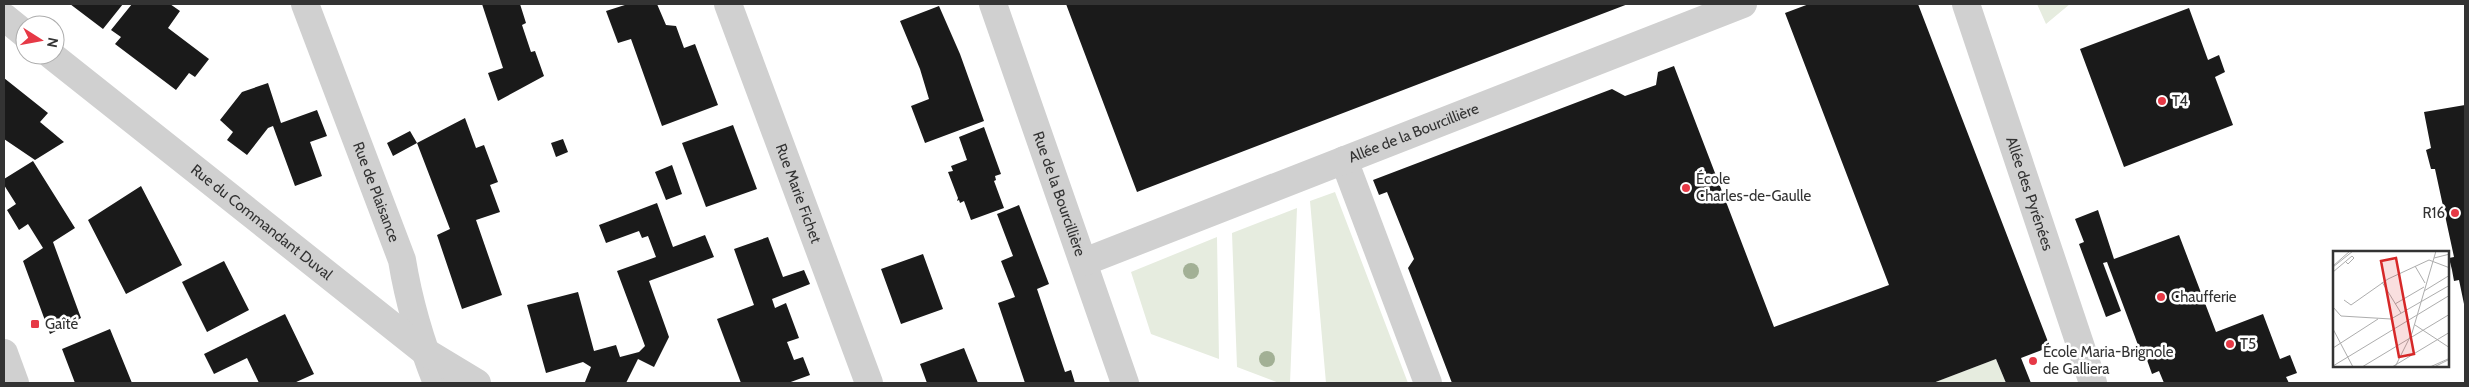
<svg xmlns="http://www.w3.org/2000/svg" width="2469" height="387" font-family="Cabin,sans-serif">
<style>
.green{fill:#e6ecdf}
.building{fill:#1a1a1a}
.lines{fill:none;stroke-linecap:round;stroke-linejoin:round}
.minor{stroke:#d0d0d0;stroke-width:28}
.tree{fill:#a2b095}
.poi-dot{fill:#e63946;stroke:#fff;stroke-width:2}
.labels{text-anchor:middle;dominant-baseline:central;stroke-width:5;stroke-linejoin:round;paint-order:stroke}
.poi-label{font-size:15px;fill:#333;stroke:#fff;text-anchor:start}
.street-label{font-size:15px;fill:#333;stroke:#fff}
.inset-road{fill:none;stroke:#adadad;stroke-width:1}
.view{fill:#d62828;fill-opacity:0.15;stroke:#d62828;stroke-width:2.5}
.inset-edge{fill:none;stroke:#333;stroke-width:2.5}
</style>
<rect width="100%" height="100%" fill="#fff"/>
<path class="green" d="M 2037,4 L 2070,4 L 2046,24 Z
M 1335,192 L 1408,383 L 1326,383 L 1310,201 Z
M 1297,208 L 1290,383 L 1279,383 L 1237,367 L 1232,233 Z
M 1217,237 L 1219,359 L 1151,334 L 1131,272 Z
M 1996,359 L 2006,383 L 1933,383 Z"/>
<path class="building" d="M 70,4 L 123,4 L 103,29 Z
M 132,4 L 170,4 L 180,11 L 168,28 L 209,59 L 195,77 L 189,73 L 176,90 L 115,44 L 121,37 L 111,30 Z
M 482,4 L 520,4 L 526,23 L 522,25 L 531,52 L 535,51 L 544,76 L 498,101 L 488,73 L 503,68 Z
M 628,4 L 657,4 L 666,25 L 676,26 L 684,48 L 695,44 L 718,105 L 662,126 L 631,39 L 618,43 L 606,11 Z
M 1066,4 L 1628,4 L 1137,192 Z
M 1809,4 L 1918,4 L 2050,347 L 2021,358 L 2031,383 L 2006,383 L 1996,359 L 1933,383 L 1452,383 L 1408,268 L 1414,259 L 1387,192 L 1379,195 L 1373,180 L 1612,89 L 1625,96 L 1656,85 L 1658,72 L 1674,66 L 1774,327 L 1889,285 L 1785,13 Z
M 939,6 L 960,54 L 984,121 L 925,143 L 911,106 L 929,99 L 920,69 L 900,21 Z
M 2189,8 L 2208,60 L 2219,55 L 2225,72 L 2215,77 L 2233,125 L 2124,167 L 2080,49 Z
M 4,78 L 48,113 L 40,122 L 64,142 L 35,160 L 4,139 Z
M 268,83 L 281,123 L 317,110 L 327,136 L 310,142 L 322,176 L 295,186 L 273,126 L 268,128 L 247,155 L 227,140 L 233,132 L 220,120 L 242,92 Z
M 2465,105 L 2465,304 L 2464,304 L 2459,280 L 2454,281 L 2452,270 L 2449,258 L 2454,257 L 2435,169 L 2431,169 L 2426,150 L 2431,148 L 2424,112 Z
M 465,118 L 476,148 L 484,145 L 498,182 L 490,185 L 500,212 L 476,220 L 502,295 L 462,309 L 437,235 L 450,229 L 417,143 Z
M 733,125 L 757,189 L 706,207 L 682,143 Z
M 984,127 L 1001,174 L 995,176 L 996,180 L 994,181 L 1004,208 L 971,220 L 964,201 L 960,203 L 959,200 L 957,201 L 958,198 L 948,172 L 953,171 L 951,166 L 967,160 L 959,137 Z
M 410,131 L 417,143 L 393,156 L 387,143 Z
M 563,139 L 568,152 L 556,157 L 551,143 Z
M 33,161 L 75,228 L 53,242 L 81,318 L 50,334 L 23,261 L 43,248 L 28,224 L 19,230 L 7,210 L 16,204 L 4,185 L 4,179 Z
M 672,165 L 682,194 L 666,200 L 655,172 Z
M 141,186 L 182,265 L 126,294 L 88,220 Z
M 657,203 L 673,247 L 705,235 L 714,257 L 649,281 L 669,337 L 654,367 L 638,359 L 626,383 L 585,382 L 591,367 L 583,362 L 546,373 L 527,305 L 578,292 L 594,351 L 616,345 L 620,357 L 639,352 L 645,346 L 617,271 L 656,257 L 648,236 L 642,238 L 639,231 L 606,243 L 599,225 Z
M 1019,205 L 1049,284 L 1037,289 L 1065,372 L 1071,370 L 1075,383 L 1025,383 L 998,303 L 1015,297 L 1001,261 L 1013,256 L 997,214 Z
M 2098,210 L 2114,259 L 2179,235 L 2216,332 L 2263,314 L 2280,359 L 2290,355 L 2297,373 L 2286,377 L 2289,383 L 2164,383 L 2159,371 L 2152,374 L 2147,360 L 2144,361 L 2107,262 L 2103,263 L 2121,311 L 2106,317 L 2079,244 L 2084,242 L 2075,219 Z
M 768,237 L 783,277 L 804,270 L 810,284 L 772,299 L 775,308 L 786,303 L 799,338 L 787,342 L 794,360 L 803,357 L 810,375 L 788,383 L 741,383 L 717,319 L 754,305 L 734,249 Z
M 923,254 L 943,309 L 901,324 L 881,269 Z
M 224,261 L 249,310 L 207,332 L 182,282 Z
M 285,314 L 314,374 L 294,383 L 259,383 L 247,358 L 214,374 L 204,354 Z
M 110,329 L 132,383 L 75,383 L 62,349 Z
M 964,348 L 978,383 L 927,383 L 920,364 Z"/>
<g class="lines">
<g class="minor">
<path id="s1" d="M 305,4 L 402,260 C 409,303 421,343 437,383"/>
<path id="s2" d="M 728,4 L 869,383"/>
<path id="s3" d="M 993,4 L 1125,383"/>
<path id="s4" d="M 1966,4 L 2093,383"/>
<path d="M 4,17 L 25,34"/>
<path id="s5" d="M 51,55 L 424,351 L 477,383"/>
<path d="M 1344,160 L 1428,383"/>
<path id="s6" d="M 1084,262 L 1743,4"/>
<path d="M 4,353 L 15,383"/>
</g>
</g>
<g class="tree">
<circle cx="1191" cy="271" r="8"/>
<circle cx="1267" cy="359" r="8"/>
</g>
<g class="poi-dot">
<circle cx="2162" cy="101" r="5"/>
<circle cx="1686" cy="188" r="5"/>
<circle cx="2455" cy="213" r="5"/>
<circle cx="2161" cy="297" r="5"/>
<rect x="30" y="319" width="10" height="10" rx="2.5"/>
<circle cx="2230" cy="344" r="5"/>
<circle cx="2033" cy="361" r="5"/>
</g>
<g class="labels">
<g class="poi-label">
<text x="2172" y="101">T4</text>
<text x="1696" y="179">École<tspan x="1696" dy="17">Charles-de-Gaulle</tspan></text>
<text x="2445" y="213" text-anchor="end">R16</text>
<text x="2171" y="297">Chaufferie</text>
<text x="45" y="324">Gaîté</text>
<text x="2240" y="344">T5</text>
<text x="2043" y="352">École Maria-Brignole<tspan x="2043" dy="17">de Galliera</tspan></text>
</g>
<g class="street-label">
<text stroke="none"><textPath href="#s6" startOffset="354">Allée de la Bourcillière</textPath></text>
<text stroke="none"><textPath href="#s1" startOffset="201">Rue de Plaisance</textPath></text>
<text stroke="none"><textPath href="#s3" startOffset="201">Rue de la Bourcillière</textPath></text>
<text stroke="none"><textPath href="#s4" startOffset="200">Allée des Pyrénées</textPath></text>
<text stroke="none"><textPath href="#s2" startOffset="202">Rue Marie Fichet</textPath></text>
<text stroke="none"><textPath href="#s5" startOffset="269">Rue du Commandant Duval</textPath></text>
</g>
</g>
<g transform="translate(2333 251)">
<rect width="116" height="116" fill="#fff"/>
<path class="inset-road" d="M 101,7 L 117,3M 0,15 L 17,0M 82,15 L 92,32M 0,16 L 20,0M 0,21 L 19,5 L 21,7 L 15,13 L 12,10M 49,31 L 68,62M 91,40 L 117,24M 11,49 L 18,54 L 55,28 L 96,9 L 117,17M 62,53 L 91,36M 0,56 L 8,65 L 58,68 L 117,34M 82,74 L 117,97M 0,78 L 20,116M 0,97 L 45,68M 0,115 L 117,44M 29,116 L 117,63M 59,116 L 117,81M 62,116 L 79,82 L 103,0M 97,116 L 115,108M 101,116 L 117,108"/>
<path class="view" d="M 63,7 L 81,103 L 66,106 L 48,10 Z"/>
<rect width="116" height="116" class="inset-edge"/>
</g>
<rect width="2469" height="387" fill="none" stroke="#333333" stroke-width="10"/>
<g transform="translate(40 40) rotate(101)"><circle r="24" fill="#ffffff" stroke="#adadad"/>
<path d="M0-4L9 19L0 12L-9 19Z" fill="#e63946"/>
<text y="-8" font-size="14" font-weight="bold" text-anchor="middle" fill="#333333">N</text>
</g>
</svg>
